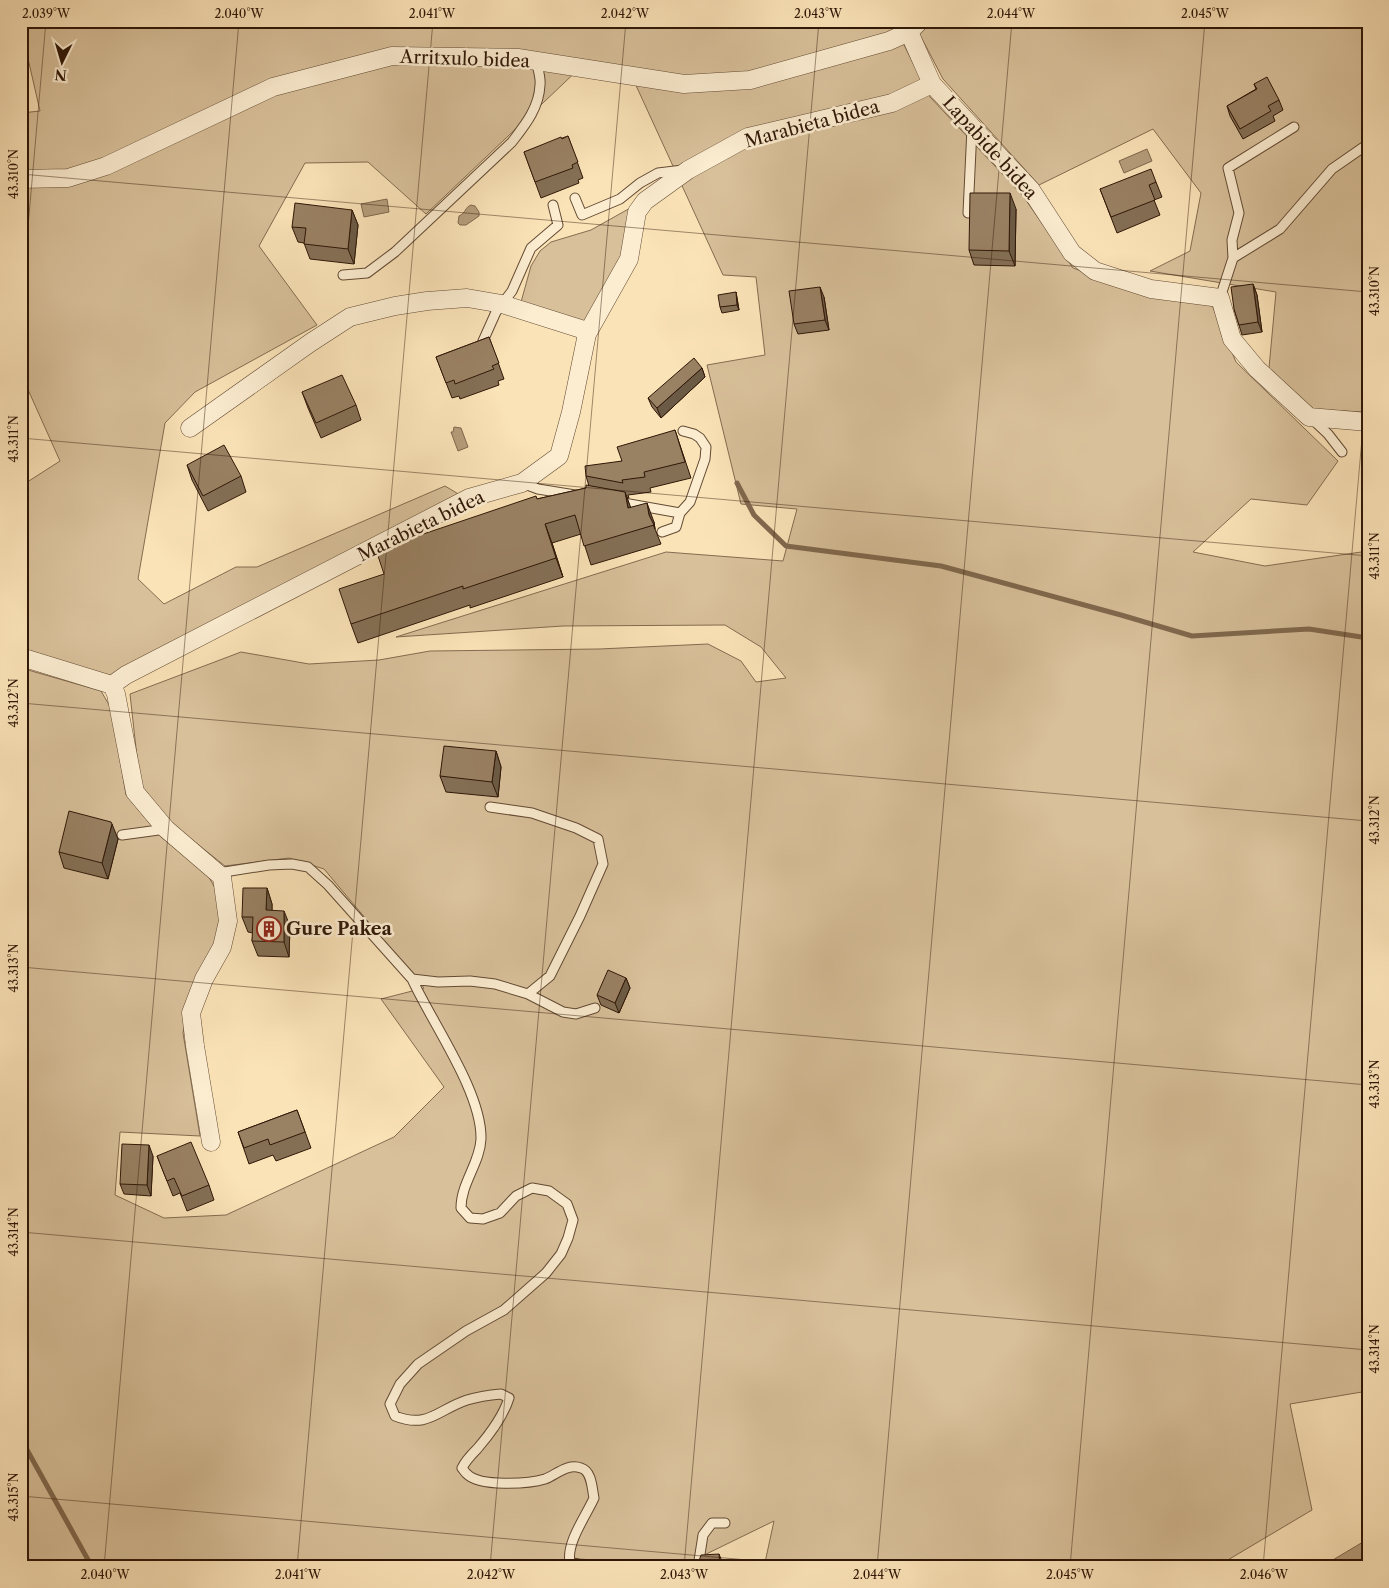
<svg xmlns="http://www.w3.org/2000/svg" width="1389" height="1588" font-family="'Libre Caslon Text',serif">
<style>
.green{fill:#d8c09a;stroke:#846c50}
.water{fill:#b69e7c;stroke:#80684d}
.lines{fill:none;stroke-linecap:round;stroke-linejoin:round}
.stream{stroke:#80684d;stroke-width:5}
.lane-casing{stroke:#624a33;stroke-width:11}
.street-casing{stroke:#624a33;stroke-width:19}
.lane{stroke:#fcedd1;stroke-width:9}
.street{stroke:#fcedd1;stroke-width:18}
.wall{fill:#846f55;stroke:#2f1707}
.shaded-wall{fill:#6b5a45;stroke:#2f1707}
.building{fill:#998163;stroke:#2f1707}
.ticks{fill:none;stroke:#2f1707;stroke-width:1;stroke-opacity:0.45}
.labels{text-anchor:middle;dominant-baseline:central;stroke-width:5;stroke-linejoin:round;paint-order:stroke}
.street-label{font-size:18px;fill:#2f1707;stroke:#fcedd1}
.poi-label{font-size:18px;font-weight:bold;fill:#2f1707;stroke:#fcedd1;text-anchor:start}
.neatline{fill:none;stroke:#2f1707;stroke-width:2}
.ticks-label{font-size:12px;text-anchor:middle;fill:#2f1707}
</style>
<rect width="100%" height="100%" fill="#fbe3b8"/>
<filter id="stains"><feTurbulence type="fractalNoise" baseFrequency=".004" numOctaves="4"/><feColorMatrix values="0 0 0 0 .2 0 0 0 0 .09 0 0 0 0 .02 0 0 0 .5 -.17"/></filter>
<radialGradient id="worn" r=".72"><stop offset=".6" stop-color="#630" stop-opacity="0"/><stop offset="1" stop-color="#630" stop-opacity=".3"/></radialGradient>
<path class="green" d="M 21,21 L 904,21 L 896,29 L 930,97 L 1023,196 L 1073,268 L 1153,297 L 1212,305 L 1236,362 L 1338,461 L 1307,505 L 1251,499 L 1193,552 L 1265,566 L 1368,551 L 1368,1391 L 1290,1404 L 1312,1510 L 1216,1567 L 764,1567 L 774,1521 L 692,1561 L 691,1567 L 21,1567 L 21,668 L 101,691 L 112,710 L 126,795 L 161,837 L 206,872 L 215,888 L 221,925 L 211,955 L 188,1003 L 183,1033 L 200,1136 L 120,1132 L 115,1195 L 164,1218 L 226,1215 L 394,1137 L 444,1087 L 381,999 L 424,988 L 324,869 L 289,858 L 225,866 L 171,823 L 140,784 L 130,694 L 241,652 L 309,664 L 379,660 L 430,651 L 599,649 L 708,644 L 741,661 L 756,682 L 786,678 L 761,647 L 725,625 L 563,626 L 396,637 L 666,552 L 783,561 L 797,509 L 741,504 L 707,365 L 765,355 L 756,277 L 723,275 L 628,68 L 584,64 L 426,214 L 368,162 L 305,163 L 259,246 L 317,325 L 195,392 L 165,423 L 138,579 L 164,604 L 236,567 L 257,567 L 445,486 L 460,495 L 110,676 L 21,650 L 21,486 L 60,461 L 21,374 L 21,113 L 40,111 L 21,28 Z
M 934,21 L 1368,21 L 1368,448 L 1362,412 L 1310,409 L 1269,368 L 1276,292 L 1150,271 L 1190,251 L 1201,193 L 1153,129 L 1039,185 L 943,79 L 919,33 Z
M 632,207 L 621,260 L 583,323 L 521,302 L 531,266 L 540,251 L 551,242 L 591,230 Z"/>
<path class="water" d="M 1147,149 L 1152,161 L 1124,173 L 1119,161 Z
M 387,199 L 389,212 L 364,217 L 361,204 Z
M 471,205 L 475,206 L 479,212 L 479,216 L 466,225 L 460,225 L 458,223 L 459,216 C 466,213 465,207 471,205 Z
M 454,427 L 461,428 L 468,447 L 458,451 L 451,432 L 453,432 Z
M 1368,1539 L 1368,1567 L 1321,1567 Z"/>
<g class="lines">
<path class="stream" d="M 737,483 L 754,515 L 786,546 L 941,566 L 1121,615 L 1192,636 L 1309,629 L 1368,638
M 21,1439 L 92,1567"/>
<defs>
<path id="lane" d="M 575,198 L 582,215 L 620,199 L 640,183 L 658,173 L 683,170
M 968,213 L 972,128
M 1233,258 L 1232,240 L 1239,213 L 1228,168 L 1294,127
M 343,275 L 367,273 L 395,252 L 512,142 C 525,125 539,108 540,85 C 541,78 538,69 536,61
M 1220,298 L 1233,258 L 1280,229 L 1332,169 L 1368,144
M 483,341 L 496,312 L 512,291 L 531,248 L 558,225 L 553,205
M 1311,418 L 1328,434 L 1342,452
M 522,483 L 538,489 L 575,495
M 618,502 L 680,513
M 662,532 L 676,527 L 680,513 L 690,502 L 705,459 L 706,447 L 700,438 L 694,434 L 683,431
M 490,807 L 532,813 L 576,828 L 598,839 L 603,864 L 580,916 L 550,976 L 528,994
M 122,835 L 166,829
M 218,873 L 269,865 L 292,864 L 308,867 L 328,885 L 412,979 L 438,982 L 470,981 L 495,984 L 528,994 L 563,1012 L 576,1014 L 595,1008
M 412,979 C 432,1023 482,1092 481,1139 C 480,1163 461,1183 461,1208 L 470,1218 L 483,1219 L 500,1213 L 516,1196 L 532,1188 L 549,1191 L 567,1204 L 573,1220 L 568,1238 L 561,1254 L 546,1273 L 504,1310 L 466,1331 L 418,1364 L 400,1384 L 390,1404 L 395,1416 C 428,1429 437,1410 467,1400 C 477,1397 490,1395 501,1394 L 509,1398 C 503,1417 490,1434 477,1449 C 471,1455 466,1460 462,1468 C 464,1470 465,1473 467,1474 C 479,1487 529,1484 545,1479 C 556,1475 567,1463 581,1468 C 592,1471 592,1489 594,1498 C 586,1516 566,1543 570,1562 C 586,1568 603,1562 619,1567
M 698,1567 L 703,1535 L 712,1523 L 725,1523"/>
<path id="street" d="M 909,32 L 932,84 L 1031,190 L 1072,253 L 1095,271 L 1151,289 L 1220,298 L 1232,339 L 1257,369 L 1309,417 L 1368,422
M 21,179 L 68,178 L 106,166 L 273,87 L 392,56 L 518,58 L 684,84 L 750,80 L 889,41 L 909,32 L 920,21
M 190,428 L 310,343 L 350,317 L 395,306 L 427,301 L 467,298 L 502,304 L 581,329 L 587,334
M 21,657 L 112,685 L 126,675 L 469,498 L 522,483 L 559,456 L 571,412 L 587,334 L 629,259 L 637,212 L 645,201 L 688,170 L 748,137 L 892,103 L 932,84
M 112,685 L 116,694 L 135,792 L 166,829 L 222,877 L 228,921 L 222,947 L 204,979 L 191,1013 L 195,1046 L 211,1142"/>
</defs>
<use href="#lane" class="lane-casing"/>
<use href="#street" class="street-casing"/>
<use href="#lane" class="lane"/>
<use href="#street" class="street"/>
</g>
<path class="wall" d="M 21,61 L 24,71 L 21,71 Z
M 1254,84 L 1279,100 L 1283,110 L 1273,116 L 1275,121 L 1243,139 L 1230,116 L 1227,106 L 1256,89 Z
M 568,136 L 583,178 L 578,180 L 579,183 L 541,198 L 524,152 Z
M 1156,182 L 1162,197 L 1154,200 L 1160,215 L 1117,233 L 1100,189 Z
M 1016,209 L 1015,266 L 974,265 L 969,250 Z
M 352,210 L 358,225 L 354,264 L 310,259 L 304,243 L 298,242 L 292,227 Z
M 1253,284 L 1257,295 L 1262,332 L 1242,335 L 1234,309 Z
M 736,292 L 739,310 L 722,313 L 720,307 Z
M 824,297 L 829,330 L 798,334 L 794,324 Z
M 489,337 L 504,379 L 498,381 L 499,385 L 460,399 L 459,396 L 452,398 L 436,357 Z
M 702,368 L 705,377 L 661,418 L 652,407 L 648,398 Z
M 302,392 L 356,405 L 361,420 L 321,438 L 308,408 Z
M 675,430 L 691,478 L 650,488 L 651,492 L 628,495 L 629,498 L 627,498 L 630,507 L 654,522 L 655,529 L 661,544 L 591,565 L 581,534 L 552,543 L 563,577 L 470,608 L 470,605 L 358,643 L 351,624 L 384,574 L 537,499 L 586,488 L 589,486 L 586,476 L 622,461 Z
M 187,465 L 241,476 L 246,492 L 208,511 L 192,480 Z
M 496,751 L 501,767 L 498,797 L 446,792 L 440,776 Z
M 118,839 L 108,879 L 64,868 L 59,852 Z
M 267,888 L 272,904 L 272,910 L 290,926 L 289,957 L 258,956 L 252,941 L 253,933 L 248,932 L 242,917 Z
M 626,978 L 630,988 L 619,1013 L 601,1005 L 597,995 Z
M 297,1110 L 311,1148 L 276,1161 L 273,1155 L 249,1164 L 238,1132 Z
M 153,1156 L 151,1196 L 124,1194 L 120,1184 Z
M 157,1156 L 209,1185 L 214,1200 L 187,1211 L 180,1193 L 173,1196 Z"/>
<path class="shaded-wall" d="M 1010,193 L 1016,209 L 1015,266 L 1009,251 Z
M 352,210 L 358,225 L 354,264 L 348,249 Z
M 1253,284 L 1257,295 L 1262,332 L 1258,322 Z
M 820,287 L 824,297 L 829,330 L 825,320 Z
M 736,292 L 739,310 L 737,305 Z
M 702,368 L 705,377 L 661,418 L 657,408 Z
M 625,492 L 632,511 L 628,508 Z
M 647,503 L 654,522 L 655,529 L 649,515 Z
M 545,524 L 552,543 L 563,577 L 556,558 Z
M 496,751 L 501,767 L 498,797 L 492,782 Z
M 112,824 L 118,839 L 108,879 L 102,863 Z
M 267,888 L 272,904 L 272,925 L 266,910 Z
M 284,911 L 290,926 L 289,957 L 284,942 Z
M 626,978 L 630,988 L 619,1013 L 615,1003 Z
M 149,1145 L 153,1156 L 151,1196 L 147,1185 Z
M 719,1554 L 723,1564 L 723,1567 L 720,1567 Z"/>
<path class="building" d="M 1267,77 L 1279,100 L 1268,106 L 1271,111 L 1240,129 L 1227,106 L 1257,89 L 1254,84 Z
M 568,136 L 578,162 L 572,165 L 573,168 L 535,182 L 524,152 L 561,137 L 562,139 Z
M 1151,169 L 1156,182 L 1149,185 L 1155,200 L 1111,217 L 1100,189 Z
M 970,193 L 1010,193 L 1009,251 L 969,250 Z
M 295,203 L 352,210 L 348,249 L 304,244 L 306,228 L 292,227 Z
M 1253,284 L 1258,322 L 1239,325 L 1234,309 L 1231,287 Z
M 820,287 L 825,320 L 794,324 L 789,291 Z
M 736,292 L 737,305 L 720,307 L 718,295 Z
M 489,337 L 499,363 L 492,366 L 494,369 L 455,384 L 454,380 L 446,383 L 436,357 Z
M 694,358 L 702,368 L 657,408 L 648,398 Z
M 342,375 L 356,405 L 316,423 L 302,392 Z
M 675,430 L 685,462 L 644,472 L 645,477 L 622,480 L 623,483 L 586,476 L 585,466 L 622,461 L 617,447 Z
M 224,445 L 241,476 L 203,496 L 187,465 Z
M 586,485 L 625,492 L 628,508 L 647,503 L 649,515 L 654,525 L 584,546 L 575,515 L 545,524 L 556,558 L 463,589 L 463,586 L 351,624 L 339,589 L 384,574 L 376,550 L 536,496 L 537,499 L 586,488 Z
M 444,746 L 496,751 L 492,782 L 440,776 Z
M 69,811 L 111,822 L 112,824 L 102,863 L 59,852 Z
M 243,888 L 267,888 L 266,910 L 284,911 L 284,942 L 252,941 L 253,917 L 242,917 Z
M 608,970 L 626,978 L 615,1003 L 597,995 Z
M 297,1110 L 305,1132 L 270,1145 L 268,1139 L 244,1148 L 238,1132 Z
M 191,1142 L 209,1185 L 182,1196 L 174,1178 L 167,1181 L 157,1156 Z
M 122,1144 L 149,1145 L 147,1185 L 120,1184 Z
M 719,1554 L 720,1567 L 699,1567 L 699,1561 L 701,1555 Z"/>
<path class="ticks" d="M 1301,21 L 1368,27M 21,174 L 1368,292M 21,307 L 46,21M 21,438 L 1368,556M 21,703 L 1368,821M 21,967 L 1368,1085M 21,1232 L 1368,1350M 21,1496 L 827,1567M 104,1567 L 239,21M 297,1567 L 433,21M 490,1567 L 626,21M 684,1567 L 819,21M 877,1567 L 1012,21M 1070,1567 L 1205,21M 1263,1567 L 1368,370"/>
<defs>
<symbol id="building-ring" viewBox="-11 -11 22 22"><circle r="9.5" fill="#fcedd1" stroke="#8f2418" stroke-width="1.5"/><path d="M-4-6H4V6H1V3H-1V6H-4ZM-2.5-4.3h1.7v1.8h-1.7ZM.8-4.3h1.7v1.8H.8ZM-2.5-1h1.7V.8h-1.7ZM.8-1h1.7V.8H.8Z" fill="#8f2418"/></symbol>
</defs>
<g fill-rule="evenodd">
<use href="#building-ring" x="255" y="915" width="28" height="28"/>
</g>
<g class="labels">
<g class="street-label">
<text transform="translate(465 59) rotate(2)">Arritxulo bidea</text>
<text transform="translate(812 124) rotate(-15)">Marabieta bidea</text>
<text transform="translate(990 148) rotate(48)">Lapabide bidea</text>
<text transform="translate(421 526) rotate(-26)">Marabieta bidea</text>
</g>
<g class="poi-label">
<text x="286" y="929">Gure Pakea</text>
</g>
</g>
<rect width="1389" height="1588" fill="none" stroke="#fbe3b8" stroke-width="55"/>
<g transform="translate(62 62) rotate(185)" stroke="#fcedd1" stroke-width="4" paint-order="stroke">
<path d="M0-4L9 19L0 12L-9 19Z" fill="#2f1707"/>
<text y="-8" font-size="14" font-weight="bold" text-anchor="middle" fill="#2f1707">N</text>
</g>
<rect x="28" y="28" width="1334" height="1532" class="neatline"/>
<g class="ticks-label">
<text x="46" y="18">2.039°W</text>
<text x="239" y="18">2.040°W</text>
<text x="432" y="18">2.041°W</text>
<text x="625" y="18">2.042°W</text>
<text x="818" y="18">2.043°W</text>
<text x="1011" y="18">2.044°W</text>
<text x="1205" y="18">2.045°W</text>
<text transform="translate(14 174) rotate(-90)" y="4">43.310°N</text>
<text transform="translate(1375 291) rotate(-90)" y="4">43.310°N</text>
<text transform="translate(14 439) rotate(-90)" y="4">43.311°N</text>
<text transform="translate(1375 556) rotate(-90)" y="4">43.311°N</text>
<text transform="translate(14 703) rotate(-90)" y="4">43.312°N</text>
<text transform="translate(1375 820) rotate(-90)" y="4">43.312°N</text>
<text transform="translate(14 968) rotate(-90)" y="4">43.313°N</text>
<text transform="translate(1375 1084) rotate(-90)" y="4">43.313°N</text>
<text transform="translate(14 1232) rotate(-90)" y="4">43.314°N</text>
<text transform="translate(1375 1349) rotate(-90)" y="4">43.314°N</text>
<text transform="translate(14 1497) rotate(-90)" y="4">43.315°N</text>
<text x="105" y="1579">2.040°W</text>
<text x="298" y="1579">2.041°W</text>
<text x="491" y="1579">2.042°W</text>
<text x="684" y="1579">2.043°W</text>
<text x="877" y="1579">2.044°W</text>
<text x="1070" y="1579">2.045°W</text>
<text x="1264" y="1579">2.046°W</text>
</g>
<rect width="100%" height="100%" filter="url(#stains)"/>
<rect width="100%" height="100%" fill="url(#worn)"/>
</svg>
